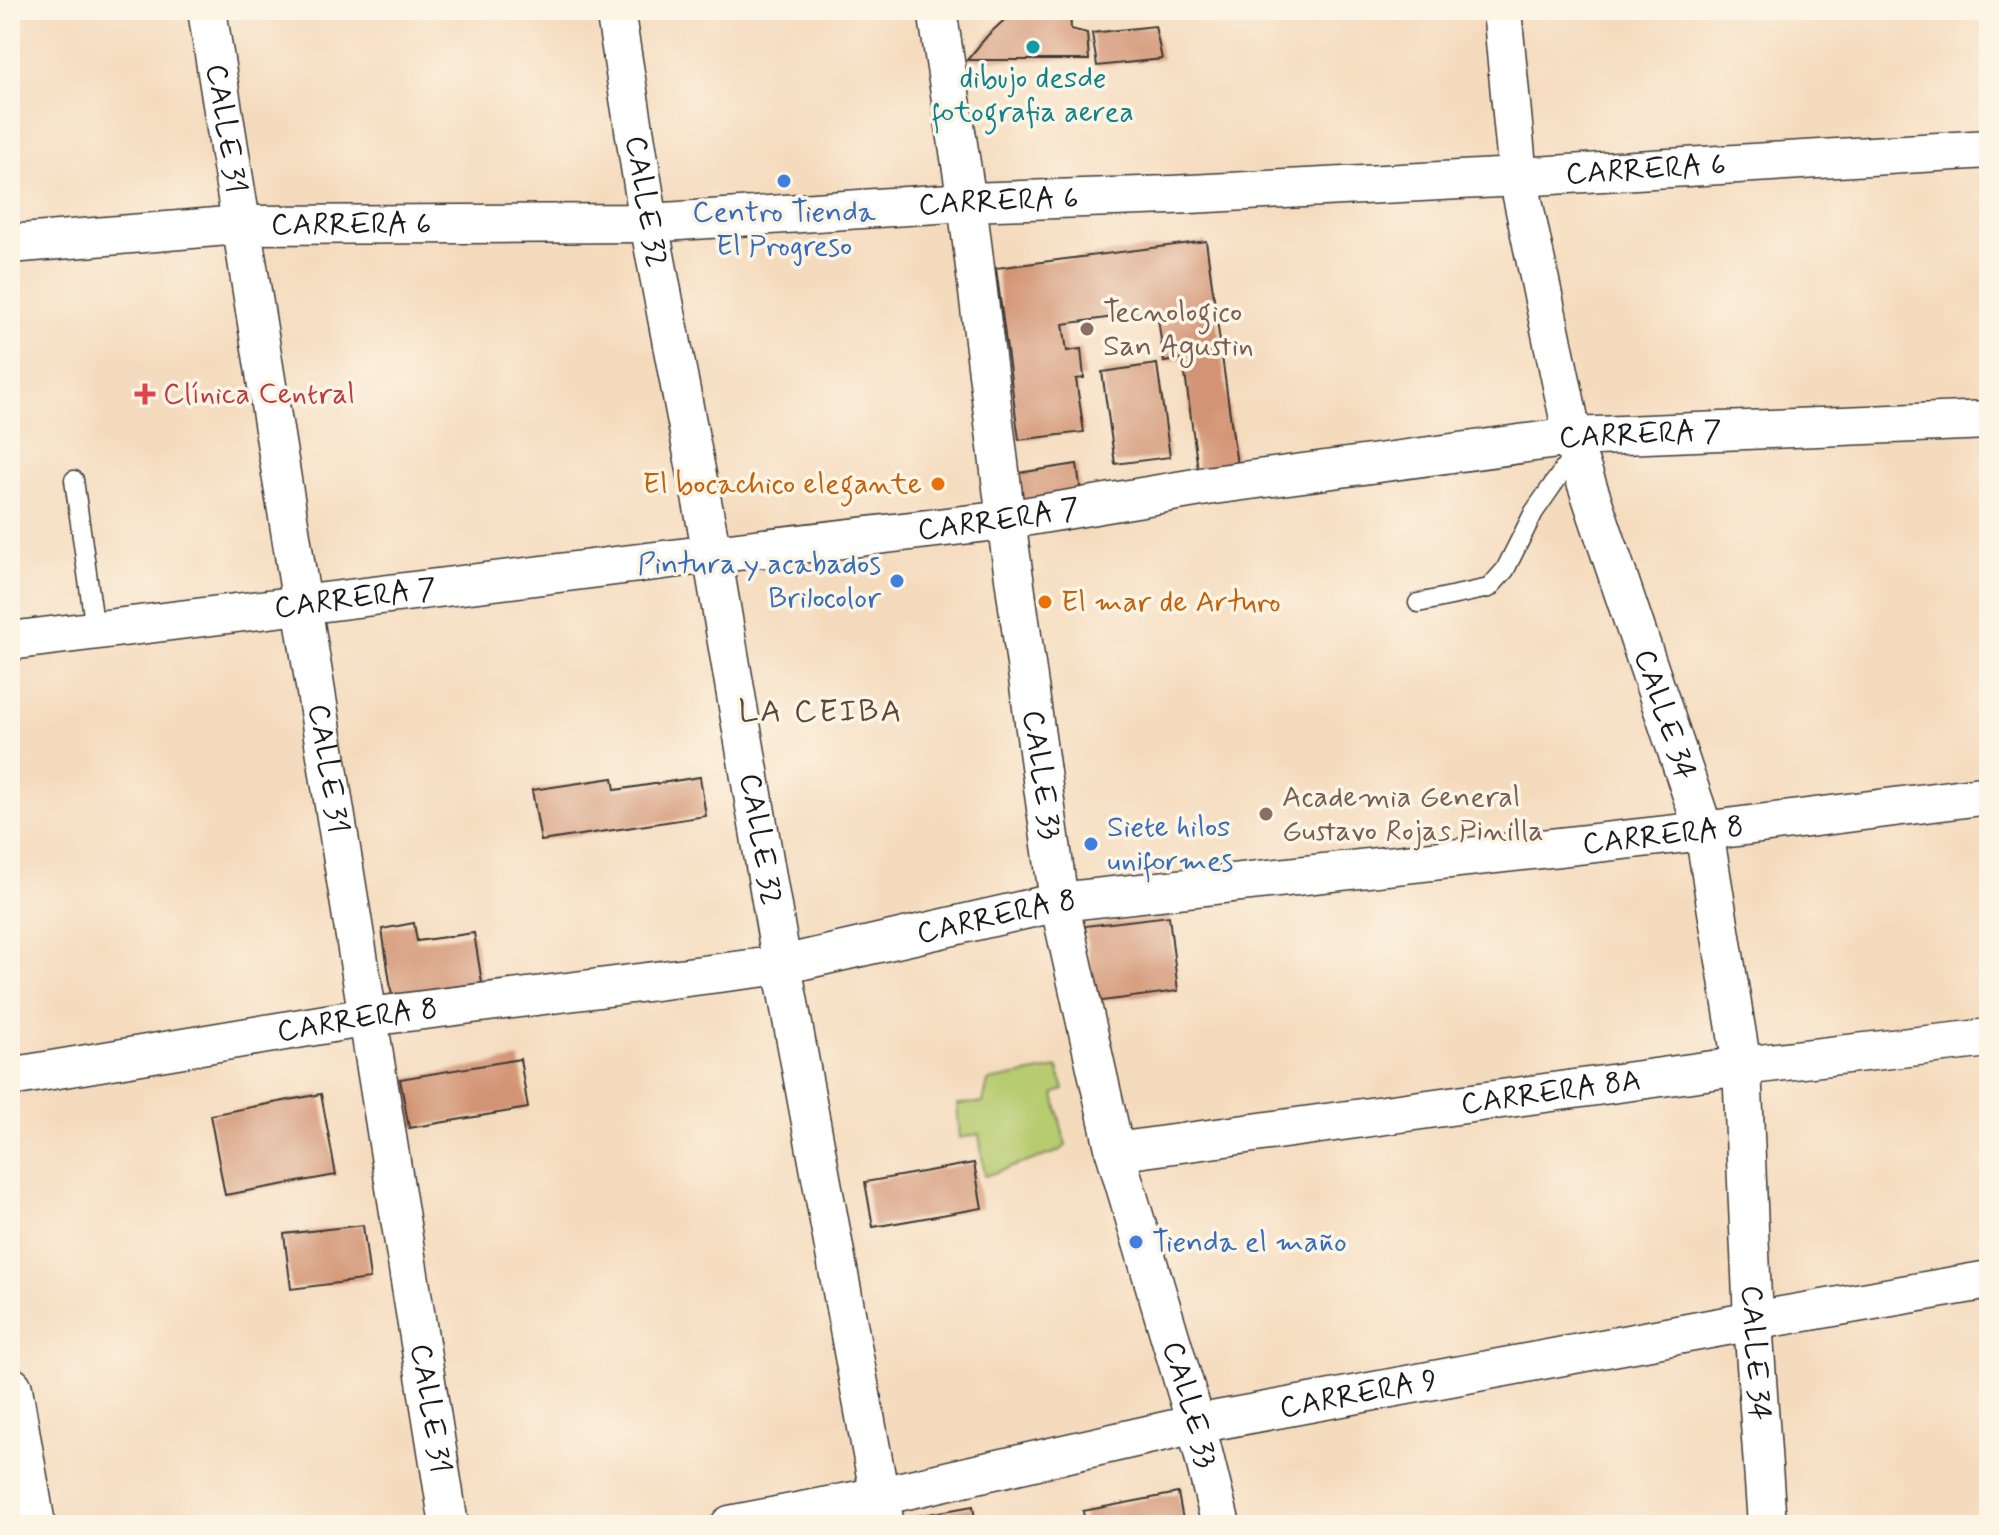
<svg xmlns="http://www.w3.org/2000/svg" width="1999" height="1535" font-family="Mynerve,sans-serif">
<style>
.green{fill:#b7cb6f;stroke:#6a7446;stroke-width:2}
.building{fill:#d39475}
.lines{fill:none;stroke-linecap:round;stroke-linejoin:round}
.lane-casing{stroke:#3d3934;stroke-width:21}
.street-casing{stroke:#3d3934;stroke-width:41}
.secondary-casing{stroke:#3d3934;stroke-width:47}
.lane{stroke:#fff;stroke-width:18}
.street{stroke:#fff;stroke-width:38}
.secondary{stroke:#fff;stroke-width:44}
.culture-dot{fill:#0f9aa8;stroke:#fcf5e5;stroke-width:3}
.shop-dot{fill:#3f7fe0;stroke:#fcf5e5;stroke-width:3}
.education-dot{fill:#8d6e63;stroke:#fcf5e5;stroke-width:3}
.health-dot{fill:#e0444e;stroke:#fcf5e5;stroke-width:3}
.food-dot{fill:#e8710a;stroke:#fcf5e5;stroke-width:3}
.labels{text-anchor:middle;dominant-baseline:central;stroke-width:7;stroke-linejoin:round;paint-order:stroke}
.culture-label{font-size:30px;fill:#0d838f;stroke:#fcf5e5}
.street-label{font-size:30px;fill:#1c1c1c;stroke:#fcf5e5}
.shop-label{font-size:30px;fill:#366cbe;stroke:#fcf5e5;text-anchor:start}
.education-label{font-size:30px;fill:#785e54;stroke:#fcf5e5;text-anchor:start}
.health-label{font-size:30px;fill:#be3a42;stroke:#fcf5e5;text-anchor:start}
.food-label{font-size:30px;fill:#c56008;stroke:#fcf5e5;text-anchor:end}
.neighbourhood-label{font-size:32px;letter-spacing:2px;fill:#5c463b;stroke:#fcf5e5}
</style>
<rect width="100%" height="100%" fill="#fcf5e5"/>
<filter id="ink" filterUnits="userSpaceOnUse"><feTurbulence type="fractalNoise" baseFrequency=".0125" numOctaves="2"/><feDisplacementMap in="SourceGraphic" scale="16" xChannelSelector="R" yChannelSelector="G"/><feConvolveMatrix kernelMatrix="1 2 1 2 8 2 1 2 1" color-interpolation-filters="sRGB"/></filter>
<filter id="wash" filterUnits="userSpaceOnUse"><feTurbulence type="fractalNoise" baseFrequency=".006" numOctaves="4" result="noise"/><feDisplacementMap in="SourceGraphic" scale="32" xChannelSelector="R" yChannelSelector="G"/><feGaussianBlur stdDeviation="1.8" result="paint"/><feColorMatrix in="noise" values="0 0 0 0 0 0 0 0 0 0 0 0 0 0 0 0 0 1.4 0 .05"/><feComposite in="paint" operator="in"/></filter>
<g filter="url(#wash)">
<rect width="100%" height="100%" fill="#f5dbbe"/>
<path class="green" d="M 1058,1068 L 1064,1090 L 1054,1094 L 1066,1146 L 1057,1152 L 985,1176 L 979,1134 L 960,1138 L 957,1104 L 983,1103 L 988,1081 Z"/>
<g id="blocks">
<path class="building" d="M 1015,10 L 1070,10 L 1071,29 L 1087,33 L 1089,60 L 967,60 L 988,35 Z
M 1155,26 L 1162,59 L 1097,66 L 1092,33 Z
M 1206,241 L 1238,472 L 1199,477 L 1183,359 L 1164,362 L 1157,311 L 1063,324 L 1067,351 L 1081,349 L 1084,378 L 1076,379 L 1084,432 L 1019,440 L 996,268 Z
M 1157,364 L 1170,457 L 1115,464 L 1102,372 Z
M 1077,464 L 1082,501 L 1010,512 L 1006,475 Z
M 700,777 L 706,816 L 541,841 L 532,790 L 613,778 L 615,790 Z
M 1169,916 L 1178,991 L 1095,1002 L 1085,926 Z
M 414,923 L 417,941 L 474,933 L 483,989 L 393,1003 L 382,929 Z
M 520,1059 L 528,1108 L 409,1128 L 400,1079 Z
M 321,1094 L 336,1175 L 225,1195 L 210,1115 Z
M 974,1163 L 982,1208 L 873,1227 L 865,1182 Z
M 363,1225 L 370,1279 L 291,1289 L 284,1234 Z
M 1178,1493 L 1184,1525 L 1085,1525 L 1083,1511 Z
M 973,1506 L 976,1525 L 914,1525 L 912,1517 Z"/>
</g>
</g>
<g filter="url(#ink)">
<use href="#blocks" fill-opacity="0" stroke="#3d3934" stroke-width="2"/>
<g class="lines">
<defs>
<path id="lane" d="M 74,480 L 95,630
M 1418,603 L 1489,588 L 1505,570 L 1534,512 L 1575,453"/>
<g id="street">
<path id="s1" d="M 207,10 L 449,1525"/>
<path id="s2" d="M 615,10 L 649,223 L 712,554 L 782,965 L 885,1525"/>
<path id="s3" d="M 937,10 L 967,202 L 1006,520 L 1059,902 L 1115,1152 L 1196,1424 L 1221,1525"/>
<path id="s4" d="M 1502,10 L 1518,177 L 1576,452 L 1704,831 L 1742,1066 L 1753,1321 L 1767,1525"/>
<path id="s5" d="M 10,244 L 240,225 L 649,223 L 967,202 L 1171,195 L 1518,177 L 1989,149"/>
<path id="s6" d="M 10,641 L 712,554 L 1006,520 L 1213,485 L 1572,437 L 1989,420"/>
<path id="s7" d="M 10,1077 L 368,1017 L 782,965 L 1059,902 L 1704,831 L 1989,795"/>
<path id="s8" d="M 1115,1152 L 1742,1066 L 1989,1038"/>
<path id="s9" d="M 730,1525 L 880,1496 L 1196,1424 L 1753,1321 L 1989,1280"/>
</g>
<path id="secondary" d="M 10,1389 L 33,1525"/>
</defs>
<use href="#lane" class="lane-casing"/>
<use href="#street" class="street-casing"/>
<use href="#secondary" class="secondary-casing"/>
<use href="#lane" class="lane"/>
<use href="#street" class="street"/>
<use href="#secondary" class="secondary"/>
</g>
</g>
<circle class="culture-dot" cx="1033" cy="47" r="8"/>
<g class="shop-dot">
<circle cx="784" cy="181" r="8"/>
<circle cx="897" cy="581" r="8"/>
<circle cx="1091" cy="844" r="8"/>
<circle cx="1136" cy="1242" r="8"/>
</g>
<g class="education-dot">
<circle cx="1087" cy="329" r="8"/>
<circle cx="1266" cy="814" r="8"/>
</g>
<path class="health-dot" d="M141 382h8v8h8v8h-8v8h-8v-8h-8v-8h8z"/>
<g class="food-dot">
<circle cx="938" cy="484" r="8"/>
<circle cx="1045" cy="602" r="8"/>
</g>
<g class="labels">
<g class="culture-label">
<text x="1033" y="78">dibujo desde<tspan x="1033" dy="34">fotografia aerea</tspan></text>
</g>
<g class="street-label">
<text stroke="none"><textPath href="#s1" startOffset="120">CALLE 31</textPath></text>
<text stroke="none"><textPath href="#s5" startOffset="1638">CARRERA 6</textPath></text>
<text stroke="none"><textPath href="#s2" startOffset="194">CALLE 32</textPath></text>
<text stroke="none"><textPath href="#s5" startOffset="990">CARRERA 6</textPath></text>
<text stroke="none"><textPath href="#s5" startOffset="342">CARRERA 6</textPath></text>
<text stroke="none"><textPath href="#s6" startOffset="1644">CARRERA 7</textPath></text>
<text stroke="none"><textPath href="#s6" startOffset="996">CARRERA 7</textPath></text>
<text stroke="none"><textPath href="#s6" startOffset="348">CARRERA 7</textPath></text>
<text stroke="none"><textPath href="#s4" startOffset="726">CALLE 34</textPath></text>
<text stroke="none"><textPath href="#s1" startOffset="768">CALLE 31</textPath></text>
<text stroke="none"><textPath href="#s3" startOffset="772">CALLE 33</textPath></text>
<text stroke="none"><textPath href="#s7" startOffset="1672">CARRERA 8</textPath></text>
<text stroke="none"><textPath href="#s2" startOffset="842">CALLE 32</textPath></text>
<text stroke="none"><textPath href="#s7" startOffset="1000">CARRERA 8</textPath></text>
<text stroke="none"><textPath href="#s7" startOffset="352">CARRERA 8</textPath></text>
<text stroke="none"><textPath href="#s8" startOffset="440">CARRERA 8A</textPath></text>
<text stroke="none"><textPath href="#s4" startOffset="1374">CALLE 34</textPath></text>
<text stroke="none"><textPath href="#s9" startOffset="642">CARRERA 9</textPath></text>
<text stroke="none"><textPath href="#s3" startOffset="1420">CALLE 33</textPath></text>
<text stroke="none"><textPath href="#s1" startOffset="1416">CALLE 31</textPath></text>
</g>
<g class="shop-label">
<text x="784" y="212" text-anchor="middle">Centro Tienda<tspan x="784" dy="34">El Progreso</tspan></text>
<text x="881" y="564" text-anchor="end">Pintura y acabados<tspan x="881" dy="34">Brilocolor</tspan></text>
<text x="1107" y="827">Siete hilos<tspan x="1107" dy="34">uniformes</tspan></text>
<text x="1152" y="1242">Tienda el maño</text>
</g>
<g class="education-label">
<text x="1103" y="312">Tecnologico<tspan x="1103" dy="34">San Agustin</tspan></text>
<text x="1282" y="797">Academia General<tspan x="1282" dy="34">Gustavo Rojas Pinilla</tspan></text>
</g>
<g class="health-label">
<text x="163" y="394">Clínica Central</text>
</g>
<g class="food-label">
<text x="922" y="484">El bocachico elegante</text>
<text x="1061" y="602" text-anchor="start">El mar de Arturo</text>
</g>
<g class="neighbourhood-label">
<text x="821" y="712">LA CEIBA</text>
</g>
</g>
<rect width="1999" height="1535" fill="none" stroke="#fcf5e5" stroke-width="40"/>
</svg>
